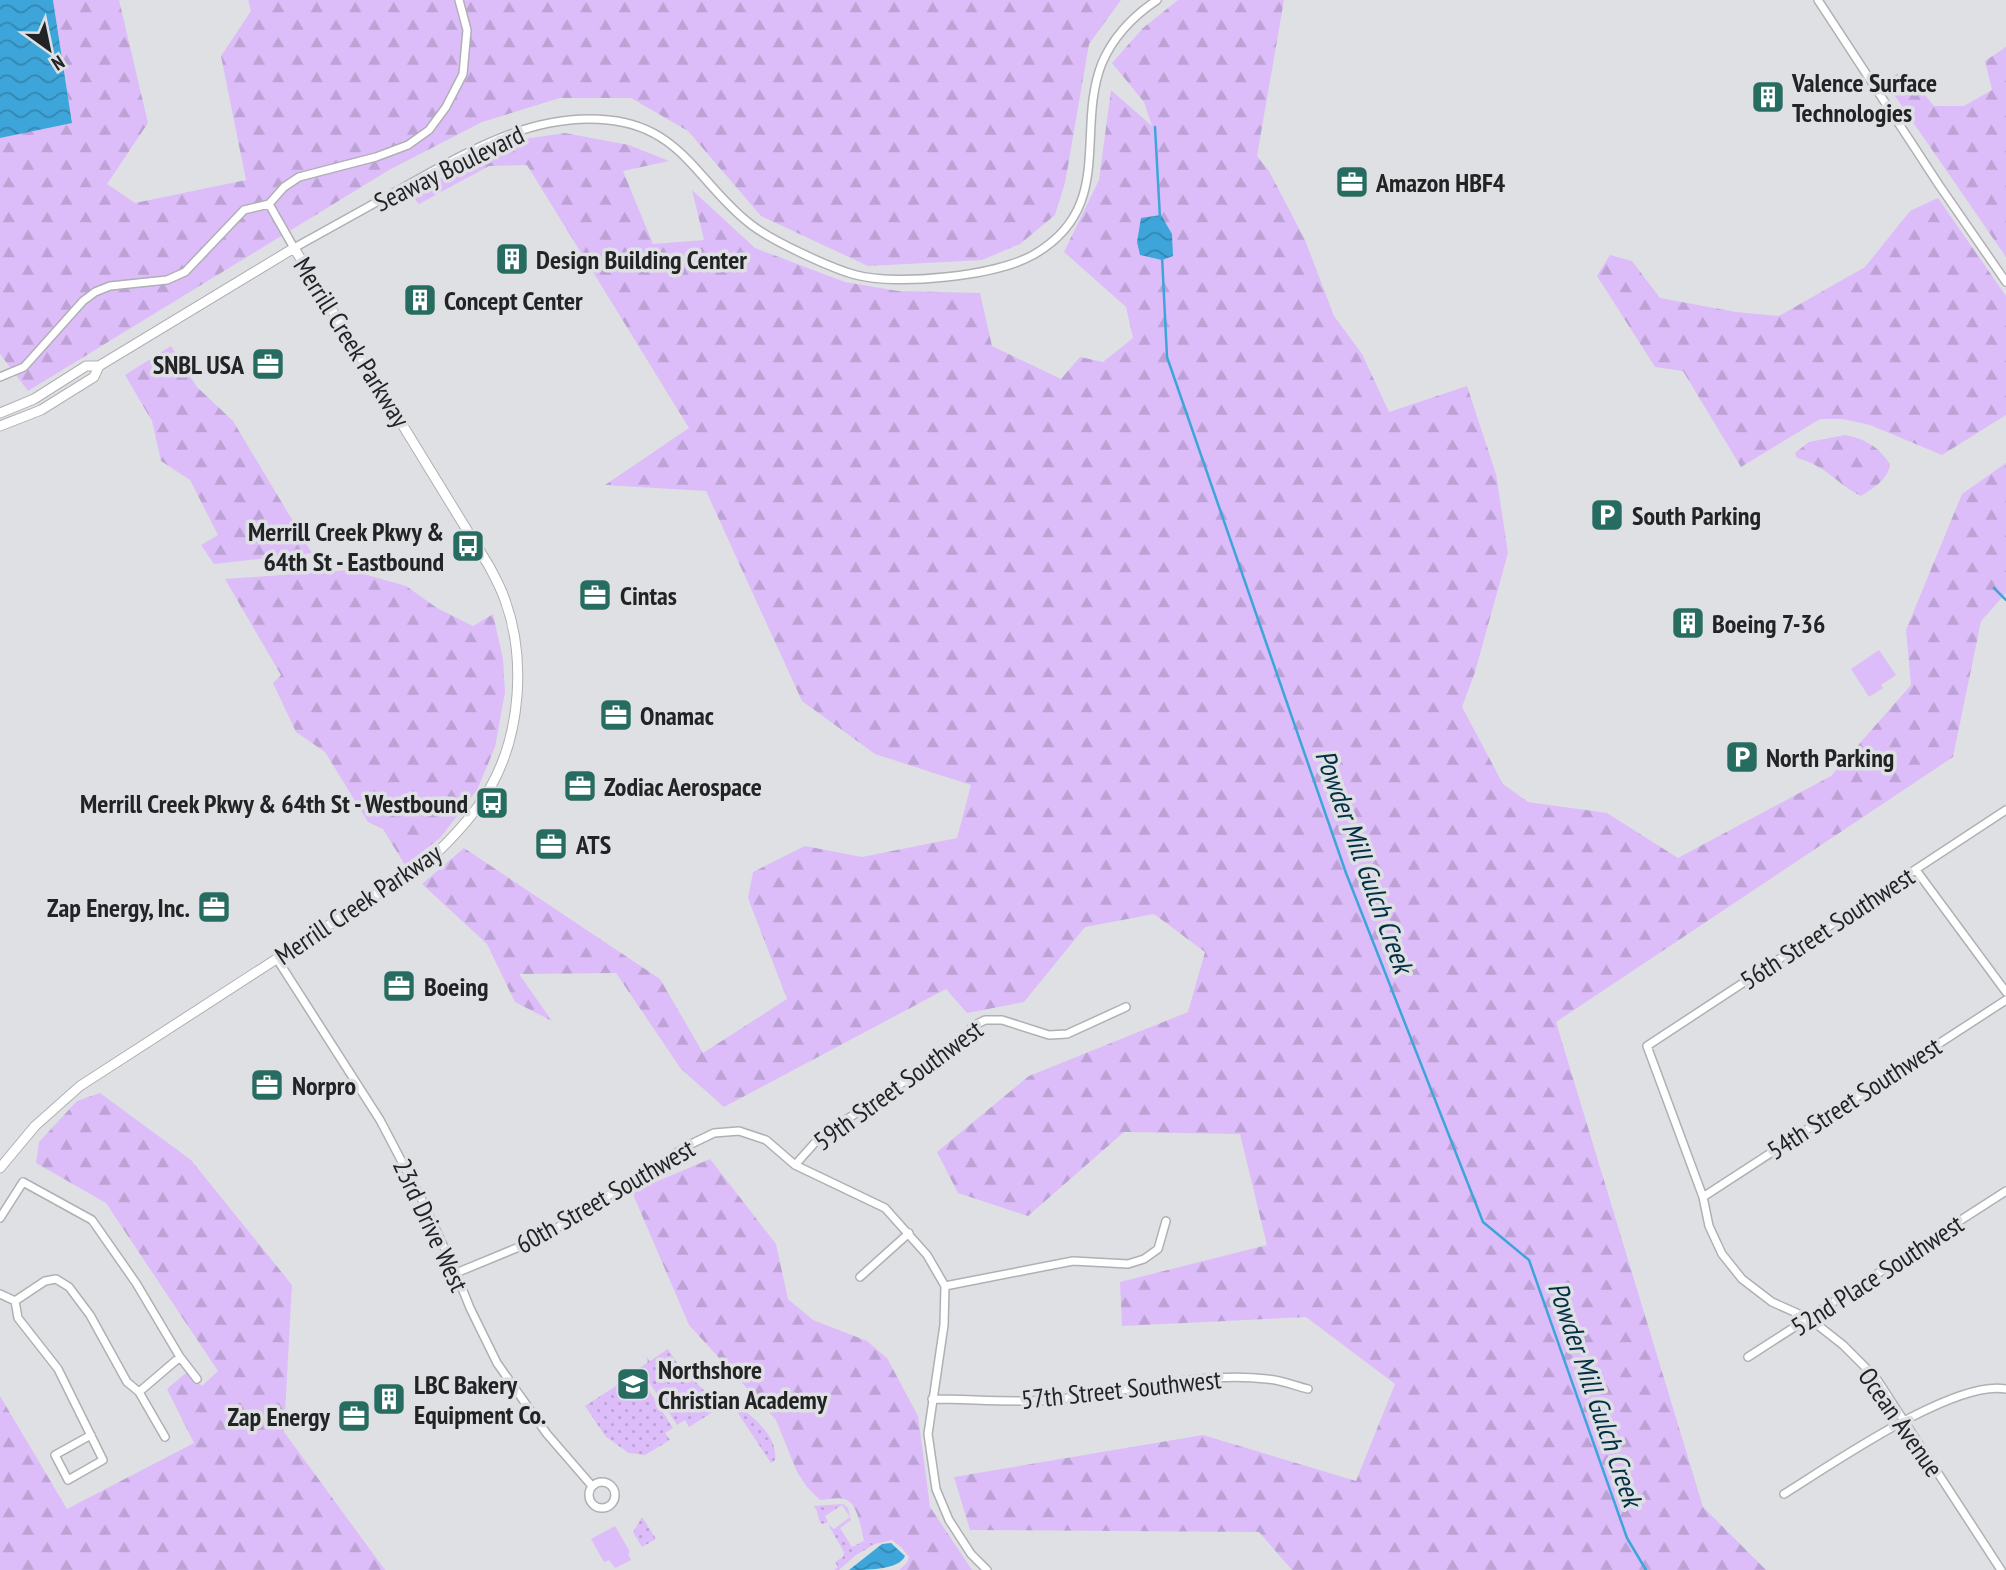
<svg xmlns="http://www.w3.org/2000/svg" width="2006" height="1570" font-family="'PT Sans Narrow',sans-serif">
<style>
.grass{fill:url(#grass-dots)}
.forest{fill:url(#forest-firs)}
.park{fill:#ddbdf9}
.water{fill:url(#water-waves)}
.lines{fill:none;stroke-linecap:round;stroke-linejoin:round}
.stream{stroke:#3da5da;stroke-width:2.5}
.minor-casing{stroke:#afb0b4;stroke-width:10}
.tertiary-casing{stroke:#afb0b4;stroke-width:11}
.minor{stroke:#fff;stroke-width:7}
.tertiary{stroke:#fff;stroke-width:9}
.labels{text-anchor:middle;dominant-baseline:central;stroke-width:7;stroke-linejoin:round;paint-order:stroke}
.poi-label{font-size:26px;font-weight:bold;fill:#222324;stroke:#dfe0e3;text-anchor:start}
.street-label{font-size:26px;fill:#222324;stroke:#dfe0e3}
.water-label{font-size:28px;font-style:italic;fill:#013045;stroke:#dfe0e3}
</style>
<defs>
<pattern id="grass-dots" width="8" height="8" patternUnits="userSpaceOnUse" patternTransform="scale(1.75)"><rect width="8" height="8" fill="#ddbdf9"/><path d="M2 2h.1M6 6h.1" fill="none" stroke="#bda2d5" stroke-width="1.8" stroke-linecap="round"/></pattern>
<pattern id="forest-firs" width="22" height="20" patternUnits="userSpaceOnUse" patternTransform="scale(1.75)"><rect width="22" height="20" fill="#ddbdf9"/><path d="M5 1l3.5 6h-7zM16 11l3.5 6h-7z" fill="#bda2d5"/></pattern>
<pattern id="water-waves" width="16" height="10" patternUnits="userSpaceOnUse" patternTransform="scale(1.75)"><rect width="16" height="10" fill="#3da5da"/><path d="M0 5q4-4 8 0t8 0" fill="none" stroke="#3386b1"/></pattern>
</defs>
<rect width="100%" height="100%" fill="#dfe0e3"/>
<path class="grass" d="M 668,1349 L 679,1366 L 717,1403 L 716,1410 L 689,1427 L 685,1420 L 677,1425 L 640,1368 L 648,1362 L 646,1356 L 650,1361 Z
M 636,1370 L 673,1428 L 665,1433 L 670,1440 L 645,1455 L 629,1453 L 606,1437 L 585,1406 L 616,1386 L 618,1381 Z
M 734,1407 L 740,1407 C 756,1419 778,1438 775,1460 L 771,1463 Z
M 843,1504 L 848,1508 L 851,1520 L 840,1528 L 852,1547 L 864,1541 L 875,1544 L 856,1555 L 839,1570 L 834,1570 L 838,1567 L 835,1562 L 843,1557 L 844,1552 L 828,1524 L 834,1529 L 850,1517 L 842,1505 L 825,1516 L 828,1522 L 822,1524 C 816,1518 820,1511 813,1506 Z
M 642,1517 L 656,1539 L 642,1547 L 633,1532 Z"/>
<path class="forest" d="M 53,0 L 119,0 L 148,123 L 107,184 L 135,203 L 246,180 L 221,56 L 251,11 L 248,0 L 1121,0 L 1089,44 L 1065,183 L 1055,215 L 1020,244 L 982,260 L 868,266 L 761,216 L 688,131 L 631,98 L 560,98 L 482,122 L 389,170 L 28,391 L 0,354 L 0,138 L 72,122 Z
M 1178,0 L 1284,0 L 1257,156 L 1269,171 L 1305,240 L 1334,316 L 1362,354 L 1389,412 L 1467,386 L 1496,474 L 1508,553 L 1475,672 L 1462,707 L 1503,784 L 1528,802 L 1607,813 L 1678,858 L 1831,776 L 1911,685 L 1906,630 L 1962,494 L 2006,463 L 2006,593 L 1981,621 L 1953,757 L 1556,1022 L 1703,1507 L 1766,1570 L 1292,1570 L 1259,1532 L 970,1530 L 954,1477 L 1203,1435 L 1356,1481 L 1395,1384 L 1306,1317 L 1122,1326 L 1120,1282 L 1267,1245 L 1240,1134 L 1124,1132 L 1028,1216 L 958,1193 L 937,1152 L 1029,1076 L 1188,1012 L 1205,952 L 1154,914 L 1085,927 L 1024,1002 L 967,1013 L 946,989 L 724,1107 L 681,1069 L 616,973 L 519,974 L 552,1021 L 515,1002 L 487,944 L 422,884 L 464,848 L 660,979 L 703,1053 L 787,999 L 748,898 L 753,872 L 805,846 L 862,857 L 957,838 L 971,785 L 875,754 L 802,701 L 706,491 L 605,485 L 689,428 L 527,165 L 489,166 L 419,204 L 411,193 L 517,140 L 565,133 L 629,145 L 669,161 L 623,171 L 653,244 L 704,240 L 692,190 L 755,248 L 845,282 L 898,291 L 980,293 L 992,346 L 1061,379 L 1080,357 L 1103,362 L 1133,338 L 1126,307 L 1064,252 L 1099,180 L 1111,90 L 1152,126 L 1144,102 L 1112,63 L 1143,28 Z
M 2006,47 L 2006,257 L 1884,80 L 1905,71 L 1934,106 L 1964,106 L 1992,90 L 1985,61 Z
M 1938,198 L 2006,296 L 2006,415 L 1942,455 L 1870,425 L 1843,419 L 1820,419 L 1741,467 L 1683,371 L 1655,367 L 1597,276 L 1610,255 L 1632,261 L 1660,298 L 1736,312 L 1779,316 L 1865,267 L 1910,211 Z
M 171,346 L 197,387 L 233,421 L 312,553 L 214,564 L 201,545 L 218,535 L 190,480 L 161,461 L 152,421 L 125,375 Z
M 1845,435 C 1865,439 1878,446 1890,464 C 1888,480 1873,488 1861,496 C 1835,483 1827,466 1797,458 L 1795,453 L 1809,442 Z
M 350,570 L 406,586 L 437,608 L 473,626 L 493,614 L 503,659 L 505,692 L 495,747 L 477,790 L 440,838 L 405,865 L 383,829 L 368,822 L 325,752 L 296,732 L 273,683 L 281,675 L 225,579 Z
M 100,1093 L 191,1160 L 292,1285 L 284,1432 L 385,1570 L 0,1570 L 0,1396 L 67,1509 L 194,1443 L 167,1389 L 187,1372 L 202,1386 L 218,1371 L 106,1203 L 36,1163 L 39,1142 L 77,1101 Z
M 710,1159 L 776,1244 L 788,1299 L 813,1320 L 867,1341 L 887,1358 L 918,1416 L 930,1507 L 972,1570 L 899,1570 L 907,1563 L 909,1557 L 901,1547 L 892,1540 L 875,1544 L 864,1541 C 861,1529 858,1502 844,1499 C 837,1497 827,1500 820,1500 L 807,1487 L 797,1472 L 776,1420 L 689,1325 L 632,1192 Z"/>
<path class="park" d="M 1879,650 L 1896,675 L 1881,685 L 1883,688 L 1869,697 L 1851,669 Z
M 615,1526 L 630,1552 L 628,1554 L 631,1560 L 615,1568 L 609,1560 L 604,1562 L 591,1539 Z"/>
<path class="water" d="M 0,0 L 53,0 L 72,123 L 0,138 Z
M 1161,215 L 1172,234 L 1173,256 L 1162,260 L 1140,255 L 1137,242 L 1141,218 Z
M 891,1543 L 905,1556 C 899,1570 867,1570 849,1570 L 882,1544 Z"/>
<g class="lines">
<path class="stream" d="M 1155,127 L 1160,218
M 1162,256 L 1167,357 L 1346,873 L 1483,1222 L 1529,1260 L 1627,1538 L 1646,1570
M 1994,588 L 2006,600"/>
<defs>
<path id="minor" d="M 1818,0 L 1939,185 L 2006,282
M 269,204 L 294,248 C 330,228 366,208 402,188 C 466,153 532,112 608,120 C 682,127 698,183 749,223 C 770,240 830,268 856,275 C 897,286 996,276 1033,255 C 1116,208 1075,131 1102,63 C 1114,35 1133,16 1157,0
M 0,377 L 24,367 L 83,301 L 95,292 L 110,286 L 167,280 L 185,272 L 244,210 L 269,204 L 284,187 L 299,177 L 376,157 L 408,145 L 429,130 L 446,107 L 463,74 L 467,30 L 459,0
M 1916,870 L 2006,992
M 277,959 L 380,1120 L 423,1202 L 456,1273 L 470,1308 L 497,1363 L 547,1434 L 592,1486
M 795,1165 L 820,1137 L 955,1048 L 973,1026 L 985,1020 L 1002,1020 L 1049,1035 L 1067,1034 L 1126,1007
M 1703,1197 L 2006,1000
M 0,1218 L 23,1182 L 92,1220 L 136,1283 L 180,1357 L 197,1379
M 456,1273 L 541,1238 L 687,1146 L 714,1133 L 739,1131 L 766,1140 L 795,1165 L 885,1208 L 927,1255 L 945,1286 L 944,1325 L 928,1434 L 936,1489 L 949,1520 L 971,1554 L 987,1570
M 860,1277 L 909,1233
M 945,1286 L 1073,1261 L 1128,1264 L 1144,1259 L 1158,1249 L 1166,1221
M 0,1294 L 15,1301 L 18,1318 L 58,1369 L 103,1460 L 68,1480 L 55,1455 L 91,1435
M 15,1301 L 45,1281 L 56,1279 L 69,1287 L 90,1315 L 127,1382 L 139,1392 L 165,1437
M 1748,1357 L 2006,1191
M 139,1392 L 180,1357
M 932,1399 C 971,1399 1011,1403 1049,1400 C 1123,1394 1193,1371 1267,1379 C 1281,1380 1295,1386 1308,1389
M589 1495a13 13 0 1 1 26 0a13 13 0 1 1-26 0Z
M 1784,1494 C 1831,1465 1954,1379 2006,1389
M 2001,1570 L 1876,1378 L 1843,1345 L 1810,1319 L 1772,1302 L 1742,1279 L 1722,1254 L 1709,1226 L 1703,1197 L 1647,1046 L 2006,810"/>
<path id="tertiary" d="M 0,413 L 34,399 L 86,366 L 99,366 L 294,248 L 489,566 C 495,577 501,588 505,600 C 526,658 521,734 490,788 C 474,816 452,839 428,861 L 80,1086 L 35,1126 L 0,1168
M 0,426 L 41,410 L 94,377 L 99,366"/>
</defs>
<use href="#minor" class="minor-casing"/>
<use href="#tertiary" class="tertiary-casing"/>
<use href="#minor" class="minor"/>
<use href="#tertiary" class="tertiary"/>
</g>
<defs>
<symbol id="building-square" viewBox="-11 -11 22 22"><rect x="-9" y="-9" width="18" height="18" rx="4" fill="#276c60" stroke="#dfe0e3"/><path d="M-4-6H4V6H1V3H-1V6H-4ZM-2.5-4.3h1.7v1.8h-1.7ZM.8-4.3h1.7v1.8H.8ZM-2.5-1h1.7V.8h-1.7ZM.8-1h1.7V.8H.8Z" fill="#fff"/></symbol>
<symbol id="office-square" viewBox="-11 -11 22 22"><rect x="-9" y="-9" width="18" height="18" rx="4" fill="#276c60" stroke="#dfe0e3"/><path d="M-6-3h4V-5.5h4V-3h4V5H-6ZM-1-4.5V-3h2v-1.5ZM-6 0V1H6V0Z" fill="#fff"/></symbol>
<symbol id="parking-square" viewBox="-11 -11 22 22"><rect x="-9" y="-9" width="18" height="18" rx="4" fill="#276c60" stroke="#dfe0e3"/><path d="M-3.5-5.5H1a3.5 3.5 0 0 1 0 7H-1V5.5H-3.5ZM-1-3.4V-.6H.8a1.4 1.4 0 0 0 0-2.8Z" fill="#fff"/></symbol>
<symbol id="bus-square" viewBox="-11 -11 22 22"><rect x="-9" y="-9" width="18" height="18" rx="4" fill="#276c60" stroke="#dfe0e3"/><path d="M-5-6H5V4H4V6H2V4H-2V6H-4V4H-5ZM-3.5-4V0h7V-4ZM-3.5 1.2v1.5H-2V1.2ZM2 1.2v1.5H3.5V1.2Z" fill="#fff"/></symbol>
<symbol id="school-square" viewBox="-11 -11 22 22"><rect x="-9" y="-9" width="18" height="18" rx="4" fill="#276c60" stroke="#dfe0e3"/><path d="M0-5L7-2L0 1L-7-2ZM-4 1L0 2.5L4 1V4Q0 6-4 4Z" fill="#fff"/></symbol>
</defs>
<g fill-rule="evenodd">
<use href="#building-square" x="1749" y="78" width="38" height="38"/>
<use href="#office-square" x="1333" y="163" width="38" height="38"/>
<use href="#building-square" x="493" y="240" width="38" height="38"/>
<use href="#building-square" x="401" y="281" width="38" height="38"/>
<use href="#office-square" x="249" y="345" width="38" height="38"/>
<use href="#parking-square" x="1588" y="496" width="38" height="38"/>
<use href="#bus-square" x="449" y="527" width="38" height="38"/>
<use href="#office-square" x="576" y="576" width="38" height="38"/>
<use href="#building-square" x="1669" y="604" width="38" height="38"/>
<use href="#office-square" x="597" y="696" width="38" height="38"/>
<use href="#parking-square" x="1723" y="738" width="38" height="38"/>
<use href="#office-square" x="561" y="767" width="38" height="38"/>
<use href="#bus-square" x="473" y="784" width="38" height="38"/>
<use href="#office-square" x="532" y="825" width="38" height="38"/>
<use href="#office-square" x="195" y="888" width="38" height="38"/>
<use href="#office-square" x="380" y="967" width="38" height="38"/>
<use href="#office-square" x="248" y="1066" width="38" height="38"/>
<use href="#school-square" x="614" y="1365" width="38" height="38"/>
<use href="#building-square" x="370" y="1380" width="38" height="38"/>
<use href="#office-square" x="335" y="1397" width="38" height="38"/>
</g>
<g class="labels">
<g class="poi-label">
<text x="1792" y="82">Valence Surface<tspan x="1792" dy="30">Technologies</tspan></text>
<text x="1376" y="182">Amazon HBF4</text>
<text x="536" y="259">Design Building Center</text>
<text x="444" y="300">Concept Center</text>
<text x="244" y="364" text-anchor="end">SNBL USA</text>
<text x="1632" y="515">South Parking</text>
<text x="444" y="531" text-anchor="end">Merrill Creek Pkwy &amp;<tspan x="444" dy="30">64th St - Eastbound</tspan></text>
<text x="620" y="595">Cintas</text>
<text x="1712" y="623">Boeing 7-36</text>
<text x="640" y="715">Onamac</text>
<text x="1766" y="757">North Parking</text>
<text x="604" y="786">Zodiac Aerospace</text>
<text x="468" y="803" text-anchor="end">Merrill Creek Pkwy &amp; 64th St - Westbound</text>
<text x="576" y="844">ATS</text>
<text x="190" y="907" text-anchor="end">Zap Energy, Inc.</text>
<text x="424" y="986">Boeing</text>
<text x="292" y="1085">Norpro</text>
<text x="658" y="1369">Northshore<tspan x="658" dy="30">Christian Academy</tspan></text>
<text x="414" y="1384">LBC Bakery<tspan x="414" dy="30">Equipment Co.</tspan></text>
<text x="330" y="1416" text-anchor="end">Zap Energy</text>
</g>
<g class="street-label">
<text transform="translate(449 168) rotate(-26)">Seaway Boulevard</text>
<text transform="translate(352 342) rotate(58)">Merrill Creek Parkway</text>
<text transform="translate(358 904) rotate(-34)">Merrill Creek Parkway</text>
<text transform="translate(1827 928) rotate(-33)">56th Street Southwest</text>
<text transform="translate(898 1085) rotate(-36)">59th Street Southwest</text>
<text transform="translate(1854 1098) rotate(-33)">54th Street Southwest</text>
<text transform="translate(605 1196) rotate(-30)">60th Street Southwest</text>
<text transform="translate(431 1225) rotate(65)">23rd Drive West</text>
<text transform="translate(1877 1275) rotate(-33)">52nd Place Southwest</text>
<text transform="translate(1121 1389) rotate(-6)">57th Street Southwest</text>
<text transform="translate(1901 1422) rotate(55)">Ocean Avenue</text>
</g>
<g class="water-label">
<text transform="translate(1365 861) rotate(70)">Powder Mill Gulch Creek</text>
<text transform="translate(1596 1394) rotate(71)">Powder Mill Gulch Creek</text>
</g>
</g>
<g transform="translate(49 49) rotate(147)" stroke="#dfe0e3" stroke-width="5" paint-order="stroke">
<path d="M0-5L12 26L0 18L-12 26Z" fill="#222324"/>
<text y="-10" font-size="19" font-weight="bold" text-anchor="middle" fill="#222324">N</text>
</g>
</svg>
